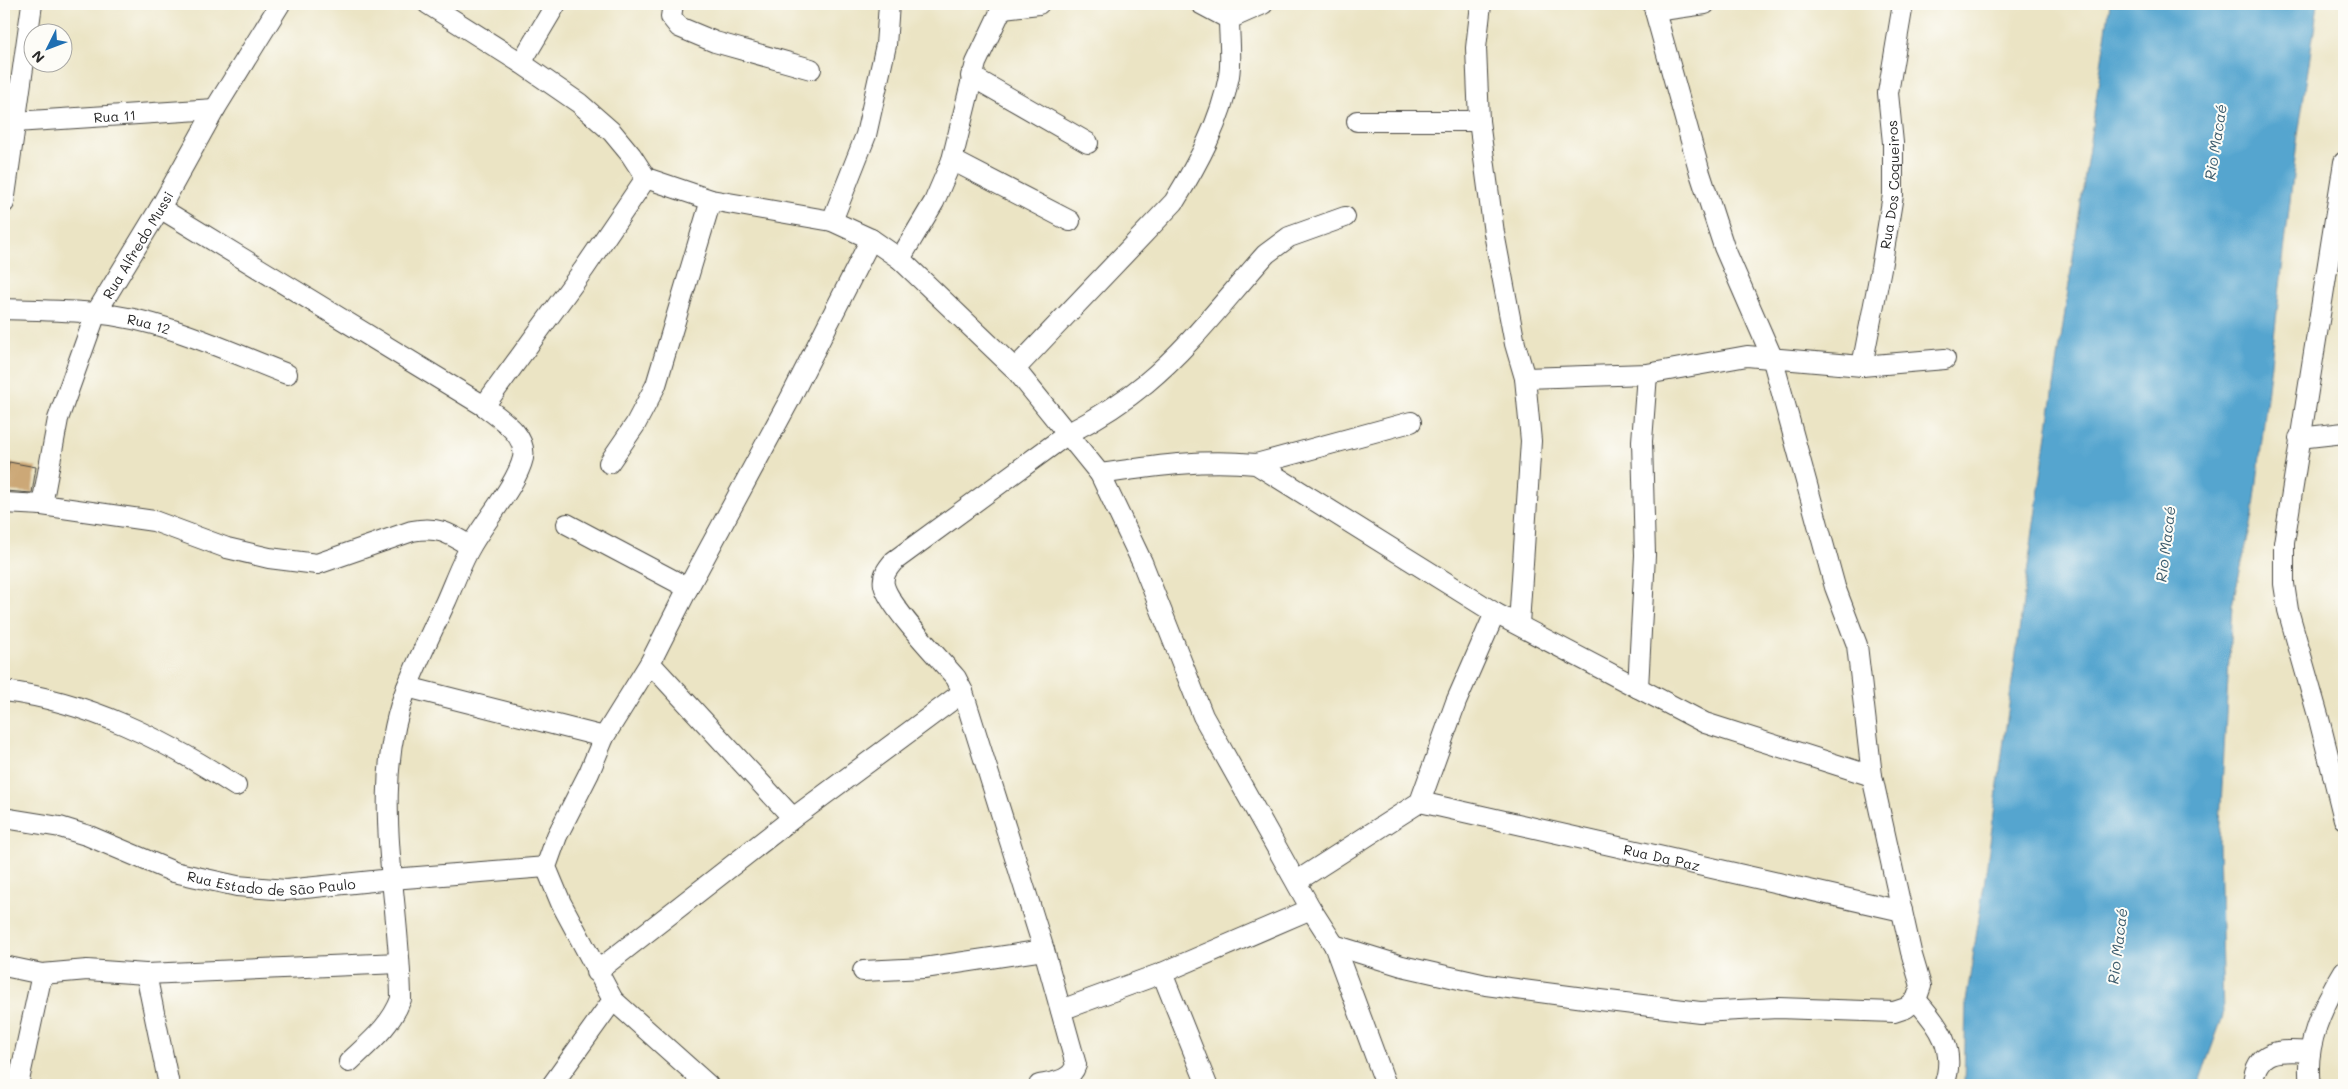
<svg xmlns="http://www.w3.org/2000/svg" width="2348" height="1089" font-family="Mali,sans-serif">
<style>
.water{fill:#55a5cf;stroke:#40687d}
.building{fill:#cca877}
.lines{fill:none;stroke-linecap:round;stroke-linejoin:round}
.minor-casing{stroke:#484742;stroke-width:22}
.minor{stroke:#fff;stroke-width:20}
.labels{text-anchor:middle;dominant-baseline:central;stroke-width:4;stroke-linejoin:round;paint-order:stroke}
.street-label{font-size:14px;fill:#2b2b2b;stroke:#fdfcf7}
.water-label{font-size:15px;font-style:italic;fill:#3c5c6d;stroke:#fdfcf7}
</style>
<rect width="100%" height="100%" fill="#fdfcf7"/>
<filter id="ink" filterUnits="userSpaceOnUse"><feTurbulence type="fractalNoise" baseFrequency=".02" numOctaves="2"/><feDisplacementMap in="SourceGraphic" scale="10" xChannelSelector="R" yChannelSelector="G"/><feConvolveMatrix kernelMatrix="1 2 1 2 8 2 1 2 1" color-interpolation-filters="sRGB"/></filter>
<filter id="wash" filterUnits="userSpaceOnUse"><feTurbulence type="fractalNoise" baseFrequency=".0096" numOctaves="4" result="noise"/><feDisplacementMap in="SourceGraphic" scale="20" xChannelSelector="R" yChannelSelector="G"/><feGaussianBlur stdDeviation="1.12" result="paint"/><feColorMatrix in="noise" values="0 0 0 0 0 0 0 0 0 0 0 0 0 0 0 0 0 1.4 0 .05"/><feComposite in="paint" operator="in"/></filter>
<g filter="url(#wash)">
<rect width="100%" height="100%" fill="#ebe4c4"/>
<path class="water" d="M 2110,4 L 2318,4 L 2297,142 L 2253,516 L 2232,605 L 2219,842 L 2223,1016 L 2198,1085 L 1964,1085 L 1966,1002 L 1984,885 L 2036,509 Z"/>
<g id="blocks">
<path class="building" d="M 9,462 L 36,467 L 32,493 L 5,491 Z"/>
</g>
</g>
<g filter="url(#ink)">
<use href="#blocks" fill-opacity="0" stroke="#484742" stroke-width="1"/>
<g class="lines">
<defs>
<g id="minor">
<path d="M 428,4 L 521,63 L 579,103 L 612,132 L 631,155 L 646,178 L 711,200 L 832,221 L 871,239 L 900,259 L 1015,369 L 1100,474 L 1142,562 L 1203,716 L 1311,909 L 1334,945 L 1386,1085"/>
<path d="M 673,4 L 671,17 L 679,27 L 715,42 L 811,69"/>
<path d="M 1201,4 L 1229,19 L 1263,4"/>
<path d="M 1481,4 L 1476,48 L 1479,121 L 1494,233 L 1515,344 L 1525,378 L 1531,441 L 1519,624"/>
<path d="M 1003,8 L 1039,4"/>
<path d="M 1655,11 L 1705,4"/>
<path d="M 521,63 L 556,4"/>
<path d="M 971,76 L 1088,143"/>
<path d="M 1357,121 L 1479,121"/>
<path id="s1" d="M 15,122 L 215,109"/>
<path d="M 952,160 L 1070,221"/>
<path d="M 2344,162 L 2284,543 L 2284,584 L 2288,610 L 2319,719 L 2344,819"/>
<path d="M 4,203 L 32,4"/>
<path d="M 160,208 L 484,406 C 500,419 527,434 523,458 C 517,484 485,521 471,546 C 461,563 454,583 446,601 C 433,629 419,658 407,687 C 368,787 400,896 401,999 C 391,1026 369,1043 349,1062"/>
<path d="M 832,221 L 866,135 L 886,45 L 889,4"/>
<path d="M 900,259 L 934,202 L 952,160 L 976,63 L 1004,4"/>
<path id="s2" d="M 4,309 C 34,310 65,310 95,313 C 162,319 225,350 287,374"/>
<path id="s3" d="M 1862,366 L 1881,268 L 1893,195 L 1893,143 L 1888,93 L 1903,4"/>
<path d="M 1015,369 L 1174,202 C 1198,163 1221,121 1229,76 C 1232,58 1229,37 1229,19"/>
<path d="M 1525,378 L 1647,374 L 1747,356 L 1862,366 L 1945,359"/>
<path d="M 484,406 L 584,269 L 646,178"/>
<path d="M 2299,438 L 2344,433"/>
<path d="M 609,463 L 635,425 L 656,385 L 711,200"/>
<path d="M 1256,464 L 1411,422"/>
<path d="M 1100,474 C 1156,466 1199,459 1256,464 L 1495,613 L 1705,723 L 1872,776"/>
<path d="M 4,503 L 42,505 L 154,521 L 227,548 L 269,558 L 317,564 L 412,531 C 438,526 449,533 470,546"/>
<path id="s4" d="M 42,505 L 58,419 L 96,313 L 160,208 L 215,109 L 280,4"/>
<path d="M 567,524 L 688,588"/>
<path d="M 650,663 L 793,818"/>
<path d="M 407,687 L 604,737"/>
<path d="M 1638,688 L 1645,555 L 1642,441 L 1647,374"/>
<path d="M 4,691 C 88,701 165,740 236,786"/>
<path id="s5" d="M 1420,802 L 1902,911"/>
<path id="s6" d="M 4,818 L 60,827 L 89,836 L 174,872 L 237,886 L 286,890 L 392,879 L 546,867"/>
<path d="M 1297,881 L 1420,802 L 1456,702 L 1495,613"/>
<path d="M 1334,945 L 1402,966 L 1486,985 L 1592,999 L 1700,1012 L 1778,1008 L 1894,1012 L 1906,1008 L 1916,1000 L 1921,986 L 1911,952 L 1872,776 L 1857,645 L 1835,587 L 1772,357 L 1724,247 L 1700,173 L 1653,4"/>
<path d="M 4,966 L 42,974 L 87,970 L 146,974 L 399,963"/>
<path d="M 863,971 L 924,968 L 1044,950"/>
<path d="M 596,972 L 793,818 L 963,692"/>
<path d="M 1162,973 L 1207,1085"/>
<path d="M 146,974 L 169,1085"/>
<path d="M 613,1000 L 708,1085"/>
<path d="M 1916,1000 C 1939,1025 1957,1050 1944,1085"/>
<path d="M 1061,1010 L 1162,973 L 1311,909"/>
<path d="M 18,1085 L 42,974"/>
<path d="M 552,1085 L 613,1000 L 561,903 L 546,867 L 557,836 L 589,773 L 604,737 L 650,663 L 688,588 L 790,399 L 871,239"/>
<path d="M 1039,1085 C 1054,1082 1071,1081 1076,1065 L 1044,950 L 963,692 L 956,678 C 940,659 889,607 884,585 C 882,575 888,568 894,561 L 1069,433 C 1096,419 1122,403 1146,383 C 1190,347 1228,296 1266,254 L 1289,237 L 1345,217"/>
<path d="M 2253,1085 C 2255,1048 2280,1050 2310,1052"/>
<path d="M 2310,1085 C 2304,1044 2323,1005 2344,971"/>
</g>
</defs>
<use href="#minor" class="minor-casing"/>
<use href="#minor" class="minor"/>
</g>
</g>
<g class="labels">
<g class="street-label">
<text stroke="none"><textPath href="#s1" startOffset="100">Rua 11</textPath></text>
<text stroke="none"><textPath href="#s3" startOffset="184">Rua Dos Coqueiros</textPath></text>
<text stroke="none"><textPath href="#s4" startOffset="280">Rua Alfredo Mussi</textPath></text>
<text stroke="none"><textPath href="#s2" startOffset="146">Rua 12</textPath></text>
<text stroke="none"><textPath href="#s5" startOffset="248">Rua Da Paz</textPath></text>
<text stroke="none"><textPath href="#s6" startOffset="278">Rua Estado de São Paulo</textPath></text>
</g>
<g class="water-label">
<text transform="translate(2215 142) rotate(-81)">Rio Macaé</text>
<text transform="translate(2165 544) rotate(-83)">Rio Macaé</text>
<text transform="translate(2117 946) rotate(-83)">Rio Macaé</text>
</g>
</g>
<rect width="2348" height="1089" fill="none" stroke="#fdfcf7" stroke-width="20"/>
<g transform="translate(48 48) rotate(228)"><circle r="24" fill="#fdfcf7" stroke="#a9a8a5"/>
<path d="M0-4L9 19L0 12L-9 19Z" fill="#1f6fb2"/>
<text y="-8" font-size="14" font-weight="bold" text-anchor="middle" fill="#2b2b2b">N</text>
</g>
</svg>
